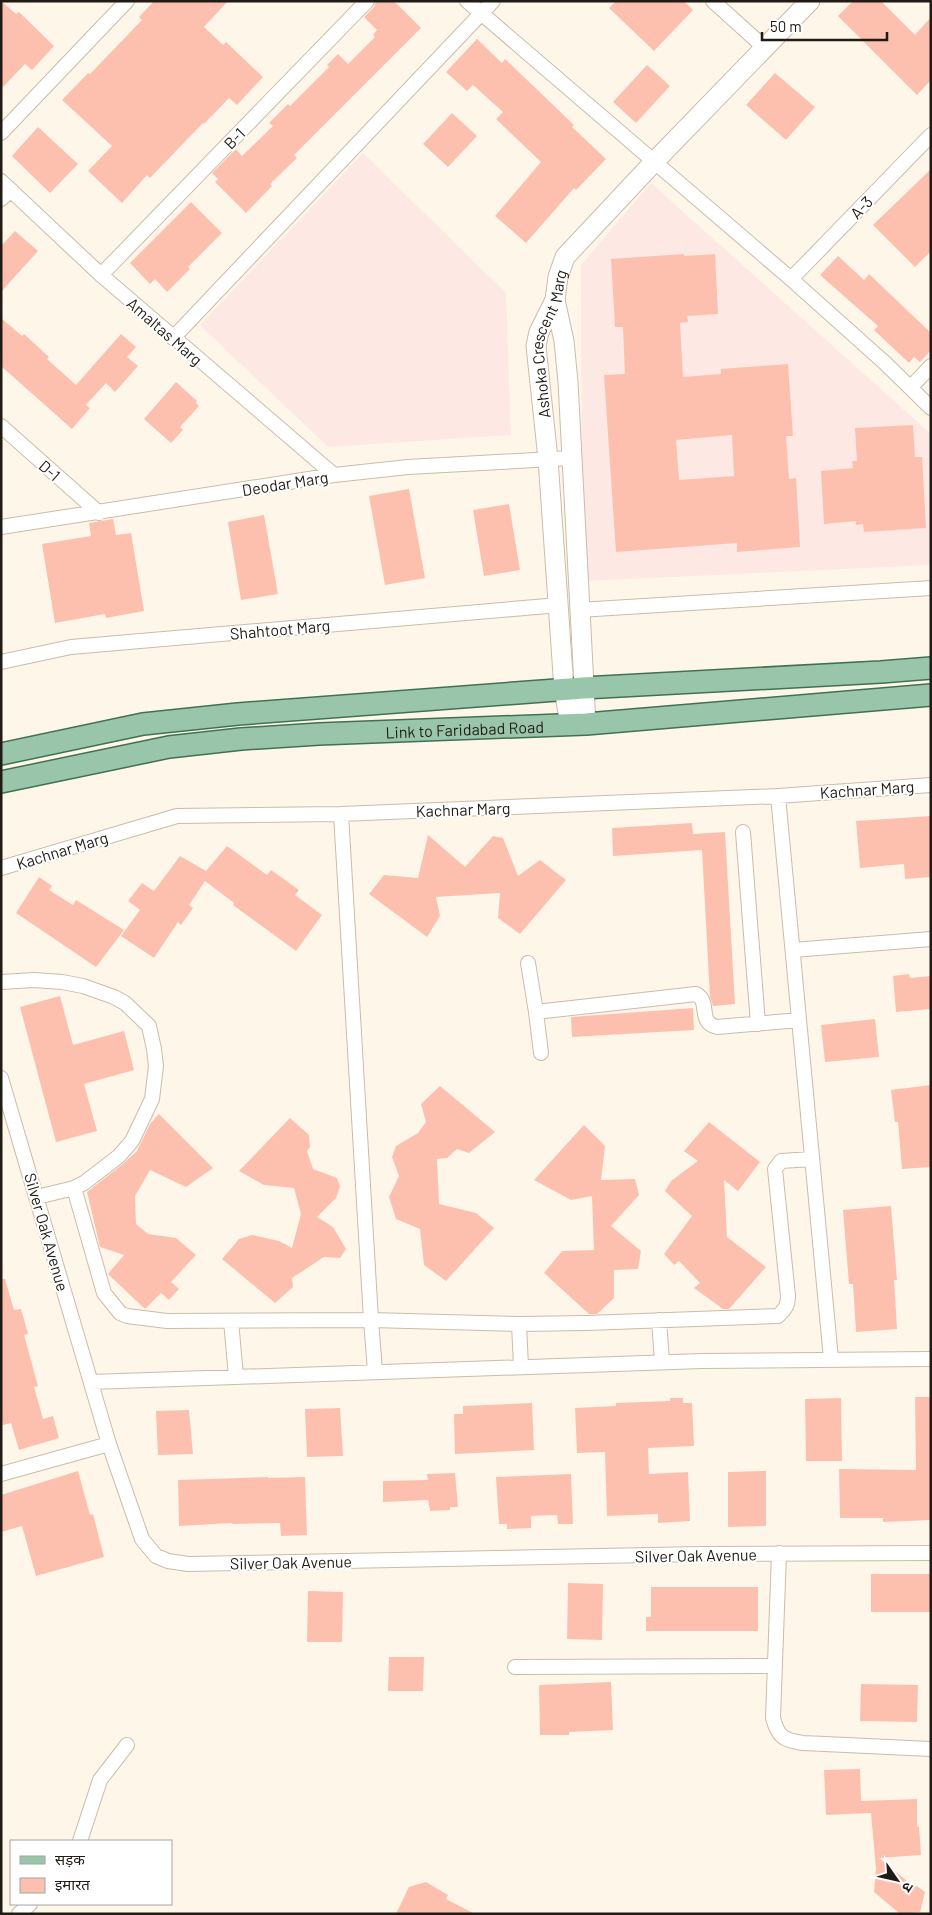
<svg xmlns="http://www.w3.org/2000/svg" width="932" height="1915" font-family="Barlow,'Noto Sans Devanagari',sans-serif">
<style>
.commercial{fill:#fde8e4}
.building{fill:#fdc0af;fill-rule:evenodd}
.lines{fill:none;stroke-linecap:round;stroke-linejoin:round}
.street-casing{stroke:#cabca8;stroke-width:16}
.secondary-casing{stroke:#cabca8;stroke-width:21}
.primary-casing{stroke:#427152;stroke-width:24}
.street{stroke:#fff;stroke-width:14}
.secondary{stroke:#fff;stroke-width:19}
.primary{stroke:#99c6ab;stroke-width:21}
.labels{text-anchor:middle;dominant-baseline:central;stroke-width:4;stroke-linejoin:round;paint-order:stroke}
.street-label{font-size:16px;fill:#201b14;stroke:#fff}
</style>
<rect width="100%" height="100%" fill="#fff6ea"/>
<path class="commercial" d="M 363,153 L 506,293 L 511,435 L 328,447 L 200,325 Z
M 651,183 L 931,434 L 931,565 L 582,581 L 581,265 Z"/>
<path class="building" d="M 1,1 L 16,14 L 19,12 L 54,46 L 32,70 L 25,64 L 1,89 Z
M 154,1 L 228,1 L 204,27 L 223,45 L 226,42 L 263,77 L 237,105 L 229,98 L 204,124 L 203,123 L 150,178 L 147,175 L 122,203 L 88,171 L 112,146 L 62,100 L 88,73 L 90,74 L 142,20 L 139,17 Z
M 376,1 L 394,1 L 421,28 L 294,155 L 297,158 L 270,184 L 272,186 L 246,213 L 215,182 L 218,179 L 212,173 L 236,149 L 242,156 L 273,126 L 269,123 L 288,104 L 290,106 L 329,67 L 327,65 L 338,54 L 348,64 L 375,37 L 373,35 L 377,30 L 364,17 L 374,7 Z
M 616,1 L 684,1 L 693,10 L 654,51 L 609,8 Z
M 853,1 L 881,1 L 915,35 L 931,17 L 931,80 L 917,95 L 838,16 Z
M 477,39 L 502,63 L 505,59 L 574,125 L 572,127 L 606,159 L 576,190 L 574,188 L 526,243 L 495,216 L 541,162 L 496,119 L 503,112 L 473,85 L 467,91 L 446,72 Z
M 647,65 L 670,86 L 636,123 L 613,102 Z
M 775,73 L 815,107 L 786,140 L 746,105 Z
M 452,113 L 477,136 L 448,167 L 423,144 Z
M 38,127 L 78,164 L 50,193 L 12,156 Z
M 931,169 L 931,251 L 915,267 L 873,225 Z
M 191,202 L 222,233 L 188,267 L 190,269 L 167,292 L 155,279 L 150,284 L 130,263 Z
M 15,231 L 38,251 L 1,292 L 1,246 Z
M 684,254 L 684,256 L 715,254 L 718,314 L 687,316 L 688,322 L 680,323 L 683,377 L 721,374 L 721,369 L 788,364 L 793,436 L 786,436 L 789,479 L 796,478 L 800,547 L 737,552 L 737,543 L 616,552 L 604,375 L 625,374 L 623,327 L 615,327 L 611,259 ZM 732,435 L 734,476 L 679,480 L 676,440 Z
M 838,256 L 864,280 L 869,274 L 931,333 L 931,350 L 920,362 L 914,357 L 909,363 L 874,330 L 878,326 L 820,275 Z
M 1,318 L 22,336 L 24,334 L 49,357 L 47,359 L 76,385 L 121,334 L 136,347 L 127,357 L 138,366 L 115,392 L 106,383 L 86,405 L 90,408 L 72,429 L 1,366 Z
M 176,382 L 197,401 L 196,403 L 199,406 L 180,427 L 183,430 L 171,443 L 144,419 Z
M 913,425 L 915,457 L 922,457 L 926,528 L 864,532 L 863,524 L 856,525 L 856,521 L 824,524 L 821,471 L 853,468 L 852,461 L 857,461 L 855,428 Z
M 409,489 L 425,578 L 385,585 L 369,496 Z
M 509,504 L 520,570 L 484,576 L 473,510 Z
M 264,515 L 278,594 L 241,600 L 228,522 Z
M 113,519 L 116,535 L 131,533 L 144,611 L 106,618 L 105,614 L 55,623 L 42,544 L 91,536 L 89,523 Z
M 931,816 L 931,877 L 905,879 L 904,864 L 860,868 L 856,821 Z
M 692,823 L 693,834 L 725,832 L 735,1004 L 713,1006 L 710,997 L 702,850 L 613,856 L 612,828 Z
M 428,835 L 465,867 L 493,836 L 503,838 L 518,876 L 540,860 L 566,880 L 520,934 L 498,918 L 500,893 L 436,897 L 440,916 L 427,937 L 369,894 L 384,875 L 418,878 Z
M 227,846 L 267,875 L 271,870 L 299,890 L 295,895 L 322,915 L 296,951 L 233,905 L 234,903 L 205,881 L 189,905 L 193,908 L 181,925 L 178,922 L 154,958 L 121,936 L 140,910 L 128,901 L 142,883 L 154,891 L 180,856 L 206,871 Z
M 39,877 L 52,886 L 49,890 L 73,905 L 76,900 L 124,930 L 96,967 L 16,913 Z
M 909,974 L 910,978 L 931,976 L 931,1009 L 896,1012 L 893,976 Z
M 60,996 L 73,1045 L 124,1031 L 134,1070 L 84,1084 L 97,1131 L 56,1142 L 20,1007 Z
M 693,1008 L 694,1030 L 572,1037 L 571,1017 Z
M 875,1019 L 879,1057 L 825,1062 L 821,1025 Z
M 931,1085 L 931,1167 L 902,1169 L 898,1122 L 895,1122 L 891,1090 Z
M 440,1086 L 495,1132 L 469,1153 L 457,1149 L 447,1158 L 437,1159 L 439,1204 L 476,1213 L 494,1228 L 446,1281 L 424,1265 L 420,1229 L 396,1219 L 389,1197 L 399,1176 L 392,1157 L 396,1146 L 418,1133 L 426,1122 L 421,1104 Z
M 159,1114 L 213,1168 L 186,1187 L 150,1170 L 135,1196 L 136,1224 L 148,1234 L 176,1238 L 196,1255 L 171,1282 L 179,1289 L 169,1300 L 161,1293 L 145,1309 L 108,1274 L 124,1255 L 100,1247 L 87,1192 L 124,1163 L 137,1151 L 150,1124 Z
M 290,1118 L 309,1135 L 310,1147 L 307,1151 L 313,1169 L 337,1178 L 340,1187 L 336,1198 L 317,1217 L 333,1227 L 346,1249 L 340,1258 L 324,1257 L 292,1278 L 293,1287 L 275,1303 L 222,1259 L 239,1239 L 252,1235 L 279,1241 L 292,1248 L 301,1214 L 294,1188 L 264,1185 L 239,1171 Z
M 709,1122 L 760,1162 L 738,1191 L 724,1180 L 727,1237 L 766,1267 L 729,1309 L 723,1309 L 694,1288 L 700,1283 L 679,1261 L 674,1265 L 664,1254 L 692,1216 L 665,1191 L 671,1181 L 698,1161 L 684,1151 Z
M 584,1125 L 605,1146 L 601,1180 L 635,1179 L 639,1195 L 611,1226 L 641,1251 L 638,1269 L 614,1270 L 614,1298 L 597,1314 L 589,1314 L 544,1273 L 562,1251 L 594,1250 L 592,1196 L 571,1200 L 534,1180 Z
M 891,1206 L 897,1280 L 894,1280 L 897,1329 L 856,1332 L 853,1284 L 849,1284 L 843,1210 Z
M 1,1279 L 5,1279 L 14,1310 L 21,1309 L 28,1334 L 24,1335 L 38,1386 L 34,1387 L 43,1419 L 53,1416 L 59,1438 L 19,1450 L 11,1423 L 3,1425 L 1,1418 Z
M 915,1397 L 931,1397 L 931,1520 L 883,1522 L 883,1518 L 840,1518 L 839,1469 L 916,1470 Z
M 670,1398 L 683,1398 L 683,1403 L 692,1403 L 694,1446 L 648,1448 L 649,1474 L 688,1472 L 690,1521 L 658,1523 L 658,1514 L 607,1516 L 605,1452 L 577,1453 L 575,1408 L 616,1406 L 616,1403 L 670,1401 Z
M 841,1398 L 842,1461 L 806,1461 L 805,1399 Z
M 532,1403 L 534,1450 L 455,1454 L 454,1414 L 463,1414 L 463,1406 Z
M 340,1408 L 343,1456 L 307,1457 L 305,1409 Z
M 189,1410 L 193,1454 L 158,1455 L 156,1411 Z
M 78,1471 L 90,1515 L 93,1514 L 104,1557 L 36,1576 L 22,1526 L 1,1532 L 1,1495 Z
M 766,1471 L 766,1526 L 728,1527 L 728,1472 Z
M 455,1473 L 458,1507 L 450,1507 L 450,1510 L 430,1511 L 428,1500 L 383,1502 L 383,1481 L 428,1480 L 427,1474 Z
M 571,1474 L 573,1524 L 558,1524 L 557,1515 L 531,1516 L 531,1528 L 507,1529 L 507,1524 L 499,1524 L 496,1477 Z
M 268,1477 L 268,1478 L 305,1477 L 307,1535 L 281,1536 L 280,1523 L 233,1524 L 232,1523 L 179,1526 L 178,1480 Z
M 871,1574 L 930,1574 L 930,1612 L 871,1612 Z
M 568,1583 L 603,1584 L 602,1640 L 567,1639 Z
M 651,1587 L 758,1587 L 758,1631 L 646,1631 L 646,1617 L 651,1617 Z
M 308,1591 L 343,1592 L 342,1642 L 307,1642 Z
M 389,1657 L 424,1657 L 423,1691 L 388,1691 Z
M 611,1682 L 613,1730 L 569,1732 L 569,1735 L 540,1735 L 539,1685 Z
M 861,1684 L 918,1685 L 917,1722 L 860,1721 Z
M 860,1769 L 861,1801 L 917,1799 L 917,1827 L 919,1826 L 921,1855 L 879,1858 L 912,1885 L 917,1886 L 925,1892 L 920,1912 L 900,1914 L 874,1892 L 876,1869 L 871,1813 L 826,1815 L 824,1770 Z
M 426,1882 L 448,1895 L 446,1899 L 475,1914 L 396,1914 L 409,1887 Z"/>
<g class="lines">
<defs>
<path id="street" d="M 467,1 L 791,279 L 885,363 L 931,408
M 713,1 L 765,48
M 1,133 L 127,1
M 1,181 L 101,275 L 334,475
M 1,199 L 11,190
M 101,275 L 367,1
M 791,279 L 931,135
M 173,338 L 493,1
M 911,387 L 931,366
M 1,426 L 99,513
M 1,527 L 334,475 L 408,467 L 571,458
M 579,610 L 931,588
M 1,662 L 71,647 L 559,605
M 778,796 L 831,1359
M 341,814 L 371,1320 L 519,1324 L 587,1323 L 778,1316 C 785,1310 788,1305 788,1296 L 775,1169 L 781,1161 L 812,1159
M 743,832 L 758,1024
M 1,868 L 177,816 L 341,814 L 778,796 L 931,785
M 793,950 L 931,939
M 528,963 L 536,1012 L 696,994 C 711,1001 697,1023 717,1027 L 799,1020
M 1,982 L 34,980 L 62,982 L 83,986 L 114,997 L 125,1003 L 149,1026 L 154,1049 L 156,1066 L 152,1099 L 132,1141 L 119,1156 L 84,1183 L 74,1188 L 37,1197
M 536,1012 L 541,1053
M 1,1078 L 109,1444 L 142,1539 L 156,1556 L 168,1561 L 188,1564 L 702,1554 L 931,1553
M 74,1188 L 104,1293 L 120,1313 L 127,1316 L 167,1321 L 371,1320 L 375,1371
M 659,1320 L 662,1362
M 231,1321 L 236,1376
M 519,1324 L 521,1367
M 91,1382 L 702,1361 L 931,1359
M 1,1474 L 109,1444
M 779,1553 L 773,1718 C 778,1737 783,1740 803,1743 L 931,1749
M 515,1667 L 775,1666
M 80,1841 L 100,1780 L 127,1745
M 19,1914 L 30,1904"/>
<g id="secondary">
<path d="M 555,300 L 564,341 L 568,382 L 586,724"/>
<path id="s1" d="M 570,725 L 564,689 L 548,459 L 536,346 L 539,332 L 555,300 L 558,277 L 565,257 L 654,162 L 810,1"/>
</g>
<g id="primary">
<path d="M 1,754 L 143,724 L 238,714 L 583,688 L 881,672 L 931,668"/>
<path id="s2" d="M 1,782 L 169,747 L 241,739 L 319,734 L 586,724 L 931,695"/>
</g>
</defs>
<use href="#street" class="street-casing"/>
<use href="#secondary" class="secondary-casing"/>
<use href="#primary" class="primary-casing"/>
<use href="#street" class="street"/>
<use href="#secondary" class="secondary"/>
<use href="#primary" class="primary"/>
</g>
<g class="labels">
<g class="street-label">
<text transform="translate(234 138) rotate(-46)">B-1</text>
<text transform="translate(861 207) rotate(-46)">A-3</text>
<text transform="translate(165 331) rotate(41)">Amaltas Marg</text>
<text stroke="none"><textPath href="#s1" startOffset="385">Ashoka Crescent Marg</textPath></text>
<text transform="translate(50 470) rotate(41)">D-1</text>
<text transform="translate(285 483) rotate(-9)">Deodar Marg</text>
<text transform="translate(280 629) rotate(-5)">Shahtoot Marg</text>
<text stroke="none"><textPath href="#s2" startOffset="468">Link to Faridabad Road</textPath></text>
<text transform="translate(867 789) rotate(-4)">Kachnar Marg</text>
<text transform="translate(463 809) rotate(-2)">Kachnar Marg</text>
<text transform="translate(62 850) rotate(-17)">Kachnar Marg</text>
<text transform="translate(47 1232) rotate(74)">Silver Oak Avenue</text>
<text transform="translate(696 1555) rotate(-1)">Silver Oak Avenue</text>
<text transform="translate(291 1562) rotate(-1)">Silver Oak Avenue</text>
</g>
</g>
<rect width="932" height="1915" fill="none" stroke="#201b14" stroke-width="5"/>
<rect x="10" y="1840" width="162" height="65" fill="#ffffff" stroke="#a6a4a1"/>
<rect x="20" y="1856" width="25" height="8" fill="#99c6ab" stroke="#a6a4a1"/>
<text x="55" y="1865" font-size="15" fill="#201b14">सड़क</text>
<rect x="20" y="1878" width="25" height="15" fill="#fdc0af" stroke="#a6a4a1"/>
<text x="55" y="1890" font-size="15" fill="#201b14">इमारत</text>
<g transform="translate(897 1880) rotate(124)" stroke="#ffffff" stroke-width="4" paint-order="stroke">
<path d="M0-4L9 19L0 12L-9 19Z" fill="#201b14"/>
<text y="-8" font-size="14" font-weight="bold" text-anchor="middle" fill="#201b14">उ</text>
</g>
<path d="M762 32v8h125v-8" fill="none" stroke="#201b14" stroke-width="2.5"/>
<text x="770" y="32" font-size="15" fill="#201b14" stroke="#ffffff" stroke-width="4" paint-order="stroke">50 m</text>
</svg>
